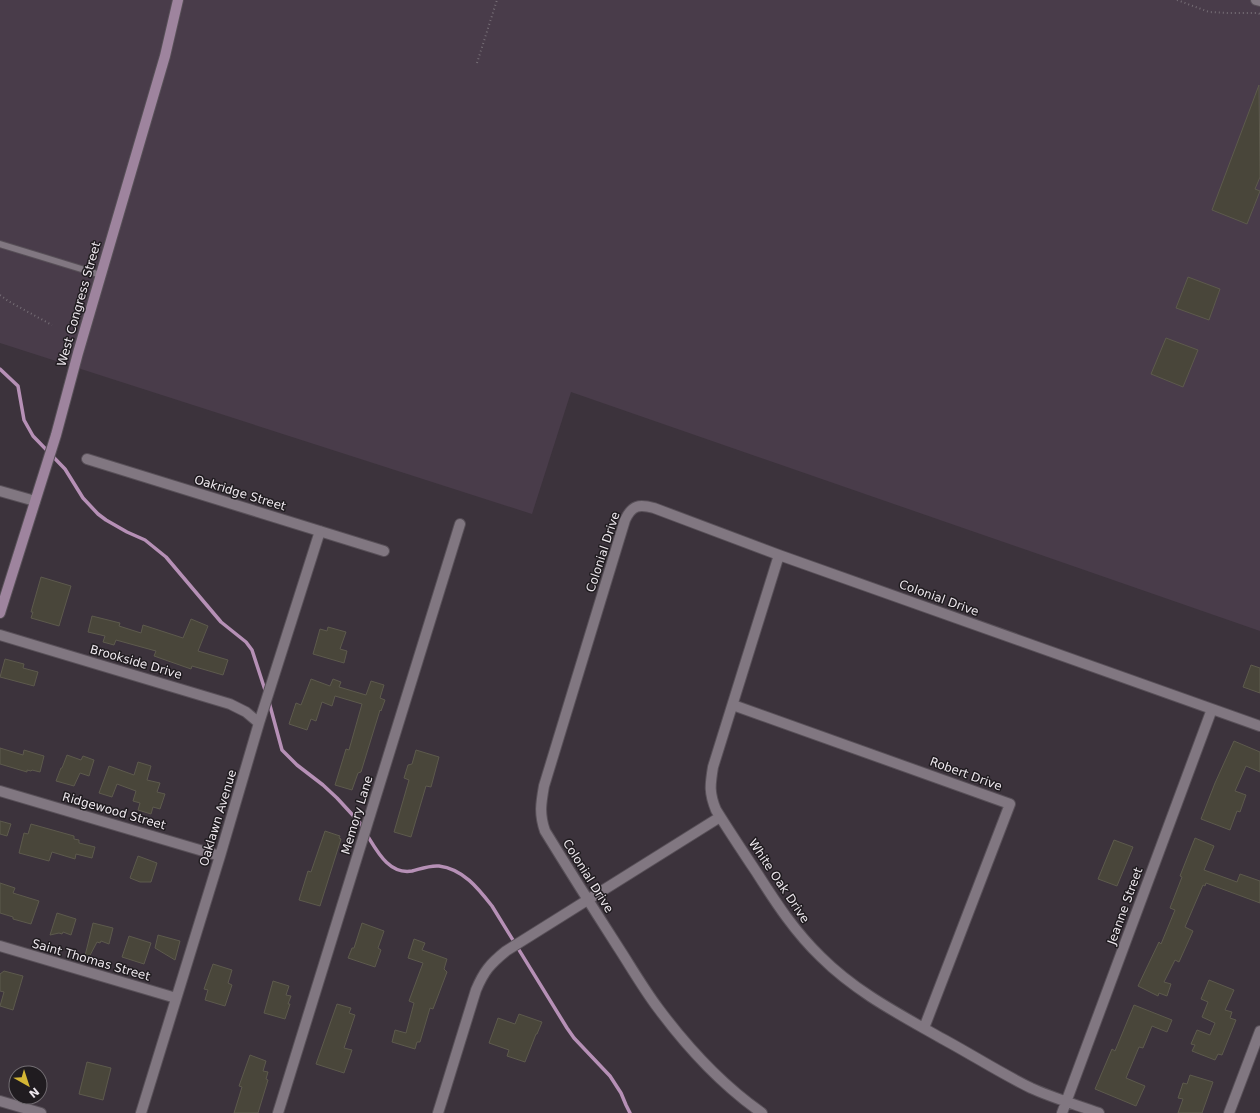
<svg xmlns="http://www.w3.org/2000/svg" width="1260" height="1113" font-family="'DejaVu Sans',sans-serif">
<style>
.built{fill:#493c4a}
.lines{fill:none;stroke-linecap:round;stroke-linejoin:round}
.stream{stroke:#b690b6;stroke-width:3.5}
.building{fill:#49463a;stroke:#5d5a4d}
.service-casing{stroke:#585058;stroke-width:8}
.minor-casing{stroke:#585058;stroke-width:12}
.tertiary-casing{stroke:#585058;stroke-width:12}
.secondary-casing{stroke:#585058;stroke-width:12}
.path{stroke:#756d75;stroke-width:2;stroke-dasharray:1 3;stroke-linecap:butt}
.service{stroke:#817781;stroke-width:6}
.minor{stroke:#817781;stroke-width:10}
.tertiary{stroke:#817781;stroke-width:10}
.secondary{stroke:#9e849e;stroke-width:10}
.labels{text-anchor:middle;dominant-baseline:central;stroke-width:3;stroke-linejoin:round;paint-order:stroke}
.street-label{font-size:12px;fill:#ede7ed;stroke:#201c20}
</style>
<rect width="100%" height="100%" fill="#3c333c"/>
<path class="built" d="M 0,0 L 1260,0 L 1260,631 L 571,392 L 532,514 L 0,343 Z"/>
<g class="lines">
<path class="stream" d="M 0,369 L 18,386 L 24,420 L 33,436 L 65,469 L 83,498 L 98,514 L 106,520 L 127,532 L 145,540 L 166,557 L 221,622 L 246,642 L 252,650 L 266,693
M 269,702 L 282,750 L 297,765 L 323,785 L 337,798 L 360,823 L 364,829
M 367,835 C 377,851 389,875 412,871 C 420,869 430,865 439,866 C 463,869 478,888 492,906 L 567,1028 L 574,1038 L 610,1076 L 621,1093 L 626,1105 L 630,1113"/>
</g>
<path class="building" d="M 1259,85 L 1260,177 L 1255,189 L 1260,191 L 1247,224 L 1212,210 Z
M 1188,277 L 1220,289 L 1209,320 L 1176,308 Z
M 1166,338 L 1198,350 L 1183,387 L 1151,374 Z
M 41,577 L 71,586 L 59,626 L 31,618 L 33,612 L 31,612 Z
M 92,616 L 120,623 L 119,626 L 141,633 L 143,625 L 183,638 L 191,619 L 208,626 L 198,651 L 228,660 L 223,675 L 192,666 L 191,669 L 154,656 L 156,651 L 116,640 L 114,645 L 103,642 L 105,636 L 88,632 Z
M 328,627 L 346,632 L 340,649 L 347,651 L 344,663 L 313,654 L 320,629 L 327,631 Z
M 5,659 L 24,664 L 23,668 L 38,672 L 34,686 L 0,677 Z
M 1251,665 L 1260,668 L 1260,693 L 1243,687 Z
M 311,679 L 330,686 L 333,679 L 341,682 L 339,687 L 366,695 L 371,681 L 384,685 L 380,698 L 385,700 L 381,711 L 380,710 L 361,772 L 358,773 L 352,790 L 335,785 L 346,749 L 349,750 L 362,704 L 335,696 L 332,706 L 322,702 L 316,721 L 311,719 L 307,730 L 289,724 L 296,703 L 301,705 Z
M 1234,741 L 1260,752 L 1260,772 L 1246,766 L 1235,791 L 1246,795 L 1240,812 L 1237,811 L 1230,830 L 1201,819 L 1215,783 Z
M 0,748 L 23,755 L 24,750 L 44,756 L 40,772 L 32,770 L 31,771 L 27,770 L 27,772 L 0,764 Z
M 416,750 L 439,757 L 431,787 L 426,786 L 411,837 L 394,832 L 409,780 L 404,778 L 408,765 L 412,764 Z
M 67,755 L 81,760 L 83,756 L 94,760 L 89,776 L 80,773 L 74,786 L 56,781 L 61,768 L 62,768 Z
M 138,762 L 151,766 L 147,780 L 160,783 L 157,792 L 165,794 L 160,809 L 153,807 L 151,814 L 138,810 L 140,803 L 133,801 L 136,791 L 117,784 L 112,797 L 99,793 L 109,766 L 134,775 Z
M 0,821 L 11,824 L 7,836 L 0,834 Z
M 31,824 L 74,836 L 74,839 L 79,840 L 79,843 L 95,847 L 92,858 L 76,854 L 75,859 L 52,852 L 49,861 L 19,853 L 24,833 L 28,834 Z
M 325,831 L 340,836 L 339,838 L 341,839 L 320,906 L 299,900 L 308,871 L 311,872 Z
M 1195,838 L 1214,846 L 1204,870 L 1237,882 L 1240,874 L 1260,881 L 1260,903 L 1206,883 L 1205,886 L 1203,885 L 1185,927 L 1193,931 L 1179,962 L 1175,960 L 1164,982 L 1171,984 L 1167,996 L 1159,993 L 1158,996 L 1138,986 L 1159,942 L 1161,944 L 1175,910 L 1170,908 L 1182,877 L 1180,876 Z
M 1114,840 L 1133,847 L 1117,886 L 1098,879 Z
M 138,856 L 157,863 L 151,882 L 140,882 L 130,878 Z
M 0,883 L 15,888 L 13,893 L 39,901 L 31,924 L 13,919 L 13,917 L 0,913 Z
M 57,913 L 76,919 L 71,935 L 63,932 L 62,934 L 59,933 L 50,935 Z
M 93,923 L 113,928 L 109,944 L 101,941 L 100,943 L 97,942 L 87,961 L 84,960 Z
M 362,923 L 384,931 L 378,948 L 381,950 L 375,967 L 348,958 L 352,948 L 354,948 Z
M 158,935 L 180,941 L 175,960 L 155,948 Z
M 129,936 L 151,943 L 144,964 L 122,957 Z
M 414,939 L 425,943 L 422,950 L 447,959 L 444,969 L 447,972 L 433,1009 L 430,1008 L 420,1042 L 417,1042 L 415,1049 L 392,1042 L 395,1030 L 406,1033 L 414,1003 L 409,1001 L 423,963 L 408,958 Z
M 213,964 L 232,970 L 228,983 L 232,985 L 225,1006 L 205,1000 L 208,990 L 204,989 Z
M 4,971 L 23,976 L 13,1010 L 0,1006 L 4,992 L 0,991 L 0,974 Z
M 1209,980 L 1234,990 L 1225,1010 L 1232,1012 L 1230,1018 L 1236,1020 L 1222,1055 L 1218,1054 L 1215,1060 L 1192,1051 L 1195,1045 L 1191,1044 L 1197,1030 L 1210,1035 L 1215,1023 L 1202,1017 L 1208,1002 L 1201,999 Z
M 273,981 L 289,986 L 286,995 L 291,996 L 288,1004 L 290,1004 L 285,1019 L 264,1013 Z
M 337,1004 L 351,1008 L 349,1013 L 355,1015 L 344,1048 L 352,1050 L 344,1073 L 316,1064 Z
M 1134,1005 L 1172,1020 L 1167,1032 L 1152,1026 L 1143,1048 L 1139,1047 L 1126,1078 L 1145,1086 L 1136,1106 L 1095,1089 L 1112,1049 L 1115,1051 Z
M 519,1014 L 542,1022 L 537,1034 L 536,1034 L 525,1062 L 507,1056 L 509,1050 L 489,1043 L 498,1018 L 515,1024 Z
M 250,1055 L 266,1061 L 263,1071 L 268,1072 L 266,1079 L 268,1080 L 258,1113 L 234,1113 L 242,1087 L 239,1086 Z
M 87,1062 L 111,1068 L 103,1100 L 79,1094 Z
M 1190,1075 L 1213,1082 L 1202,1113 L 1178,1113 L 1183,1099 L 1178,1098 L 1183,1083 L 1187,1084 Z"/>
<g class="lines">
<defs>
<path id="service" d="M 0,244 L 101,275"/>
<path id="minor" d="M 87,459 L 384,551
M 0,491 L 35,501
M 779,555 L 713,767 C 710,785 709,793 716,810 C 729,831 743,852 757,873 C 776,903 795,932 821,957 C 856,992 899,1014 941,1038 C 971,1054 1000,1073 1031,1088 C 1053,1098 1077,1105 1099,1113
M 0,635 L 230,704 L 246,712 L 259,723
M 733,705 L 1010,804 L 924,1028
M 0,791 L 220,856
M 0,946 L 176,998
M 0,1101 L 41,1113
M 141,1113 L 220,856 L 259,723 L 320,531
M 278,1113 L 460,524
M 438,1113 L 476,990 C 484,971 490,964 506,951 L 720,817
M 762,1113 C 722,1085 687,1047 658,1008 C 643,988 631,967 618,947 C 593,908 569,870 545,831 C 539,814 541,803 544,786 L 625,520 C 632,505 639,504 654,508 L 779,555 L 1260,726
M 1062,1113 L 1212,709
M 1229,1113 L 1260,1031"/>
<path id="tertiary" d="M 1256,0 L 1260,1"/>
<path id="secondary" d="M 0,613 L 56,435 L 78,353 L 165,56 L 178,0"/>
</defs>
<use href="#service" class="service-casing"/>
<use href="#minor" class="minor-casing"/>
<use href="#tertiary" class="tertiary-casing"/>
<use href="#secondary" class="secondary-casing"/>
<path class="path" d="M 1177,0 L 1209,12 L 1229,13 L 1257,13 L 1260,14
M 477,63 L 497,0
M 0,295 L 8,301 L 52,325"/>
<use href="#service" class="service"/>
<use href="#minor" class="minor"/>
<use href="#tertiary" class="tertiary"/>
<use href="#secondary" class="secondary"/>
</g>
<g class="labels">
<g class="street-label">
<text transform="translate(79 304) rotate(-74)">West Congress Street</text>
<text transform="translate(240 493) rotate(17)">Oakridge Street</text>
<text transform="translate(603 552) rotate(-72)">Colonial Drive</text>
<text transform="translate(939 598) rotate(20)">Colonial Drive</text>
<text transform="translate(136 662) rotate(16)">Brookside Drive</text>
<text transform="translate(966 774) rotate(20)">Robert Drive</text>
<text transform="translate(114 811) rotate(16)">Ridgewood Street</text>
<text transform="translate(357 815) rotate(-73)">Memory Lane</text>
<text transform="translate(218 818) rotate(-73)">Oaklawn Avenue</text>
<text transform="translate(588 876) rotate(58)">Colonial Drive</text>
<text transform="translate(779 881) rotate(56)">White Oak Drive</text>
<text transform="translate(1125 906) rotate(-70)">Jeanne Street</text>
<text transform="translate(91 960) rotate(16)">Saint Thomas Street</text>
</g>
</g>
<g transform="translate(28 1085) rotate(141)"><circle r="19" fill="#201c20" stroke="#726d72"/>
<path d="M0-3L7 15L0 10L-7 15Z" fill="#d4b635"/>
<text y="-6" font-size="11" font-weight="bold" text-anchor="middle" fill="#ede7ed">N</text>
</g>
</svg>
